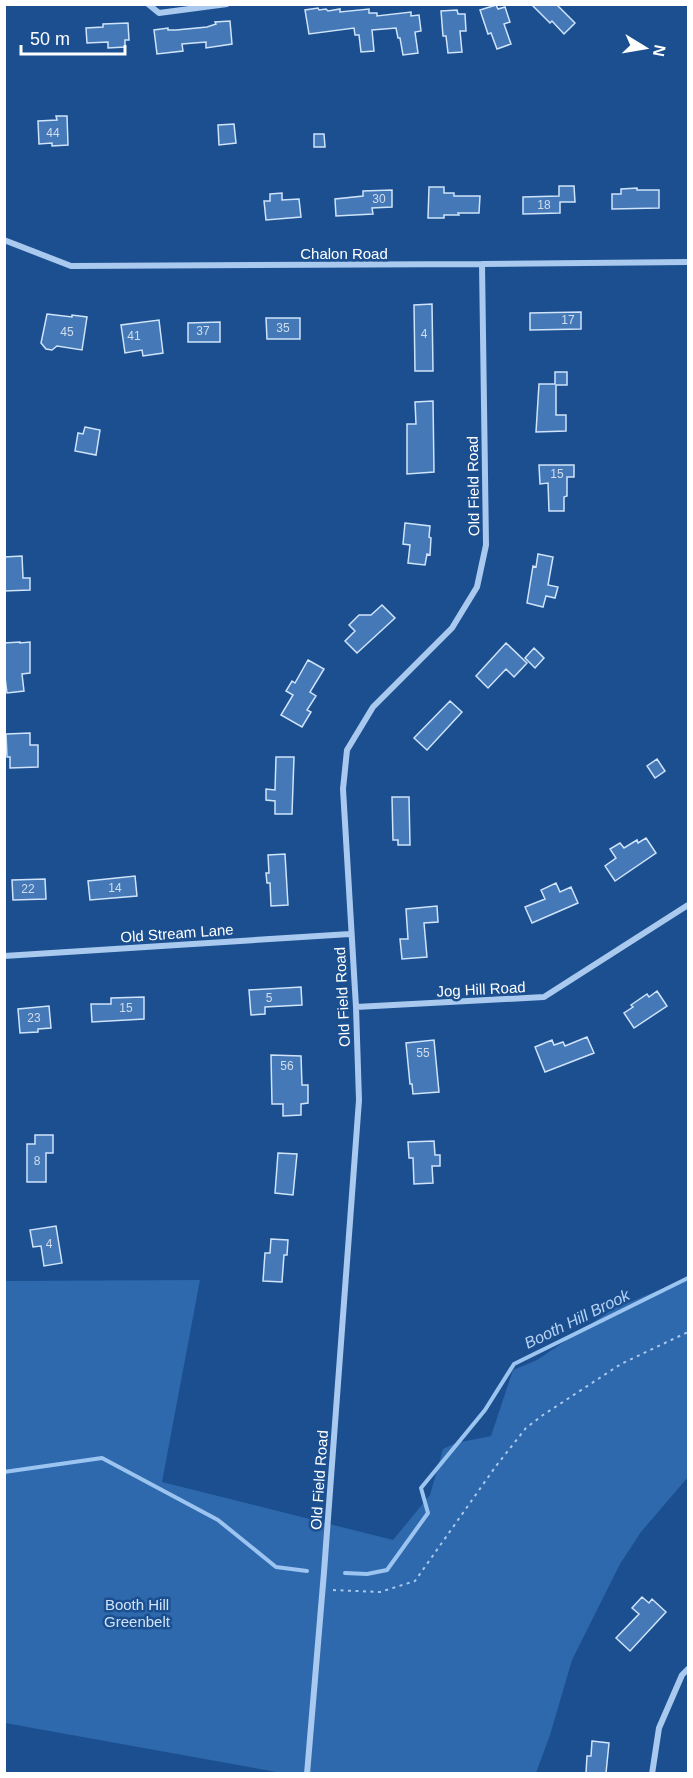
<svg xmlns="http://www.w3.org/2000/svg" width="693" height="1778" font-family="Helvetica,sans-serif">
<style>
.green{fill:#2e69ad}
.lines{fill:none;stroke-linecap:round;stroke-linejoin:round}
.stream{stroke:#9cc4f0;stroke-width:4}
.building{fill:#4478b7;stroke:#cfe3fa;stroke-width:1.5}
.path{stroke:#a9c9ee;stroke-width:2;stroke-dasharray:3 4.5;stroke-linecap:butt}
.minor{stroke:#a9c9ee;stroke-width:6}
.labels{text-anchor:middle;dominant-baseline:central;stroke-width:5;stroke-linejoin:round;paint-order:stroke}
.number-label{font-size:12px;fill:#d0dded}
.street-label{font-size:15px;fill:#fff;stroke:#1b4f8f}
.park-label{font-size:15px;fill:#cfe3fa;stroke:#1b4f8f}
.water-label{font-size:16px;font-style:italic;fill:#b5d3f5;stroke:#1b4f8f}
</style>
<rect width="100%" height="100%" fill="#1b4f8f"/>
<path class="green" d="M 688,1278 L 688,1477 L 641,1532 L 620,1564 L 572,1660 L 550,1735 L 536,1773 L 282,1773 L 5,1723 L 4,1281 L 200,1280 L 162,1482 L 393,1540 L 430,1495 L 443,1449 L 456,1443 L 491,1436 L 513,1370 L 537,1360 L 613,1309 Z"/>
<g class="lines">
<path class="stream" d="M 4,1472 L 102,1458 L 218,1520 L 276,1567 L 307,1571
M 345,1573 L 367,1574 L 387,1570 L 428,1513 L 421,1488 L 485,1410 L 514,1364 L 688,1278"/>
</g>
<path class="building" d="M 531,4 L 556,4 L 575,23 L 564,34 L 552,21 L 550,23 Z
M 496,5 L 498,9 L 505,7 L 510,22 L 504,24 L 511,44 L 497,49 L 491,33 L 488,34 L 480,10 Z
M 318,8 L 319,10 L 326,9 L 328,11 L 340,9 L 340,12 L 369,9 L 369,13 L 377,13 L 377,16 L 411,12 L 411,16 L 419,15 L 421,31 L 415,32 L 418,53 L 403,55 L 400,38 L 398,38 L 396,28 L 372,30 L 374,51 L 361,52 L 359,35 L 355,35 L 354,28 L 309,34 L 305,10 Z
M 457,10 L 458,14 L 465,14 L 466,31 L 460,31 L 462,52 L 448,53 L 446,36 L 443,36 L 441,11 Z
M 230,21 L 232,44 L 206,48 L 206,42 L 182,44 L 183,51 L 157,54 L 154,30 L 168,28 L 168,30 L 176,30 L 207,27 L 216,24 L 215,22 Z
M 128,23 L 129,40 L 125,40 L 125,47 L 108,48 L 108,42 L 87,43 L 86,28 L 103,27 L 103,24 Z
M 56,116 L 67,116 L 68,145 L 52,146 L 52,143 L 39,144 L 38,121 L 57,120 Z
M 234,124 L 236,143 L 219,145 L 218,125 Z
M 314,134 L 324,134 L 325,147 L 314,147 Z
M 559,186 L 574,186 L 575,202 L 560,202 L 560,213 L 523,214 L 523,197 L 559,196 Z
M 429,187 L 444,187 L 444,193 L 454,193 L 454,196 L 480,196 L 479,213 L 458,213 L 459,215 L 444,215 L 444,218 L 428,218 Z
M 637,188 L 637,190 L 659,190 L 659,208 L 612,209 L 612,194 L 621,194 L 621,189 Z
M 392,190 L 392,207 L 372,208 L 373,214 L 336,216 L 335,199 L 363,196 L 363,191 Z
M 282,193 L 282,200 L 299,199 L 301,217 L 266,220 L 264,201 L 270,201 L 270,194 Z
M 432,304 L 433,371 L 415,371 L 414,305 Z
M 581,312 L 581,329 L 530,330 L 530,313 Z
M 47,314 L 72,317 L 72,315 L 87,317 L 82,350 L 57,346 L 52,350 L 46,349 L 41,343 Z
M 266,318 L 300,318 L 300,339 L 267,339 Z
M 159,320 L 163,353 L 143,356 L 142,350 L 125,353 L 121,325 Z
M 220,322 L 220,342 L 188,342 L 188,323 Z
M 555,372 L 567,372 L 567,385 L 556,385 L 556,415 L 566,415 L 566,431 L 536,432 L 539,384 L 555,384 Z
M 433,401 L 434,472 L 407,474 L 407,424 L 416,424 L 415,402 Z
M 85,427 L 100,430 L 96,455 L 75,451 L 78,433 L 83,434 Z
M 539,465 L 574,465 L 574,477 L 567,477 L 567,496 L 564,497 L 564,511 L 549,511 L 548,483 L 540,484 Z
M 405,523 L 430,526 L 429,537 L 431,538 L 430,555 L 427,554 L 425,565 L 408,563 L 410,545 L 403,544 Z
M 538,554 L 553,557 L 548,585 L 558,587 L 555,598 L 546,596 L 543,607 L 527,603 L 533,566 L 536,567 Z
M 22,556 L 23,578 L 30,578 L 30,590 L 4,591 L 4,557 Z
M 382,605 L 395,618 L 357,653 L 345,641 L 355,631 L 349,625 L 359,615 L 371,615 Z
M 20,642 L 20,643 L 30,642 L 30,673 L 22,674 L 24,691 L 7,693 L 4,669 L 4,643 Z
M 506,643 L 527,663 L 514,677 L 506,669 L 488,688 L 476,676 Z
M 534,648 L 544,658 L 535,668 L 525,658 Z
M 308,660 L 324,669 L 310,692 L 316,696 L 307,710 L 311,712 L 302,727 L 281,715 L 293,695 L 286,691 L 292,681 L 295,683 Z
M 450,701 L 462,712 L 427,750 L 414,738 Z
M 30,733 L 30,745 L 38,745 L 38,767 L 10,768 L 10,757 L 7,757 L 6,734 Z
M 276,757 L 294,757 L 292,814 L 275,814 L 275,801 L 266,800 L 266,789 L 275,790 Z
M 657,759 L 665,771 L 655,778 L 647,766 Z
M 392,797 L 409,797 L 410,845 L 398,845 L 398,840 L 393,840 Z
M 646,838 L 656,853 L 615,881 L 605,866 L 616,858 L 610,849 L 620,843 L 624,848 L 637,840 L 638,843 Z
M 285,854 L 288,905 L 271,906 L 270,883 L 267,883 L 266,873 L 269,873 L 268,855 Z
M 135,876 L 137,896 L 90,900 L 88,881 Z
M 45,879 L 46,899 L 13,900 L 12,880 Z
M 556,883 L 560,892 L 571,887 L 578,903 L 532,923 L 525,907 L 545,899 L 541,890 Z
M 437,906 L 438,922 L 424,923 L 427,957 L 402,959 L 400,939 L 408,939 L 406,909 Z
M 301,987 L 302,1005 L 265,1007 L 265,1014 L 251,1015 L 249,990 Z
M 657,991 L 667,1006 L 634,1028 L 624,1013 L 633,1007 L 631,1005 L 647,994 L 649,997 Z
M 144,997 L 144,1019 L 92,1022 L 91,1004 L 111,1004 L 111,998 Z
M 49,1006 L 51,1028 L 38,1029 L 38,1032 L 20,1033 L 18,1009 Z
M 587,1037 L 594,1053 L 545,1072 L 535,1047 L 552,1040 L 554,1045 L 563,1042 L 565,1046 Z
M 434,1040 L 439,1092 L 413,1094 L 412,1084 L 410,1084 L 406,1043 Z
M 271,1055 L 301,1056 L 302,1085 L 308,1085 L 308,1103 L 301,1104 L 301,1115 L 283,1116 L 283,1104 L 272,1104 Z
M 35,1135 L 53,1135 L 53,1153 L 46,1153 L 46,1182 L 27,1182 L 27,1144 L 35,1144 Z
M 434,1141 L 435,1155 L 440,1155 L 440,1166 L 432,1166 L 433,1183 L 414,1184 L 413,1158 L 409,1158 L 408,1142 Z
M 278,1153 L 297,1154 L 293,1195 L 275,1193 Z
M 56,1226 L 62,1263 L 44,1266 L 41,1246 L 33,1247 L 30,1230 Z
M 271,1239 L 288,1240 L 287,1255 L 284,1255 L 282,1282 L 263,1281 L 265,1253 L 270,1253 Z
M 642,1597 L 649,1603 L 652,1599 L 666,1612 L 630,1651 L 616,1638 L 639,1614 L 632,1608 Z
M 592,1741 L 609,1743 L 606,1773 L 586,1773 L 587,1756 L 591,1756 Z"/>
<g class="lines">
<path class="path" d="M 333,1590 L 380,1592 L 415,1581 L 496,1466 L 526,1428 L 543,1415 L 621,1364 L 688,1332"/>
<path class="minor" d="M 148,4 L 159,13 L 227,4
M 4,240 L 71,266 L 482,264 L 688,262
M 4,956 L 350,934
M 356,1007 L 544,997 L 688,905
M 307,1774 L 324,1572 L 359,1100 L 356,1007 L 343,789 L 347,750 L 373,707 L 452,628 L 477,587 L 486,545 L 482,264
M 652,1774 L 659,1728 L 682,1675 L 688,1669"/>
</g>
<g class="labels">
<g class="number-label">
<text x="53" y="133">44</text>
<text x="379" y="199">30</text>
<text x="544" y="205">18</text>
<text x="568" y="320">17</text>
<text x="283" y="328">35</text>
<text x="203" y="331">37</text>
<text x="67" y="332">45</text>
<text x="424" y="334">4</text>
<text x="134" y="336">41</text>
<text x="557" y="474">15</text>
<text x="115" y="888">14</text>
<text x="28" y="889">22</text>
<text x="269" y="998">5</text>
<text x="126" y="1008">15</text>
<text x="34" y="1018">23</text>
<text x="423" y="1053">55</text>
<text x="287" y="1066">56</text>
<text x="37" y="1161">8</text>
<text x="49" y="1244">4</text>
</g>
<g class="street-label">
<text x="344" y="253">Chalon Road</text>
<text transform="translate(473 486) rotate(-91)">Old Field Road</text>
<text transform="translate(177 933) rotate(-4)">Old Stream Lane</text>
<text transform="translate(481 989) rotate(-3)">Jog Hill Road</text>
<text transform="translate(342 997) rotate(-93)">Old Field Road</text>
<text transform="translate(319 1480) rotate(-86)">Old Field Road</text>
</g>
<g class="park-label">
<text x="137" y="1604">Booth Hill<tspan x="137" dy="17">Greenbelt</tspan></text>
</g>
<g class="water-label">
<text transform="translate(577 1319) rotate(-26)">Booth Hill Brook</text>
</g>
</g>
<rect width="693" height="1778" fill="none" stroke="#ffffff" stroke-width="12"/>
<g transform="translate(645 48) rotate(101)" stroke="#1b4f8f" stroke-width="4.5" paint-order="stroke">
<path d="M0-4.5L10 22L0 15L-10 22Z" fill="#ffffff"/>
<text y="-9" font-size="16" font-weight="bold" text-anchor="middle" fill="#ffffff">N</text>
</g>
<path d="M21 45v9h104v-9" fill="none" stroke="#ffffff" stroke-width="3"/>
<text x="30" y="45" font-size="18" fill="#ffffff" stroke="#1b4f8f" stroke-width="4.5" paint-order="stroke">50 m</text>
</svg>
